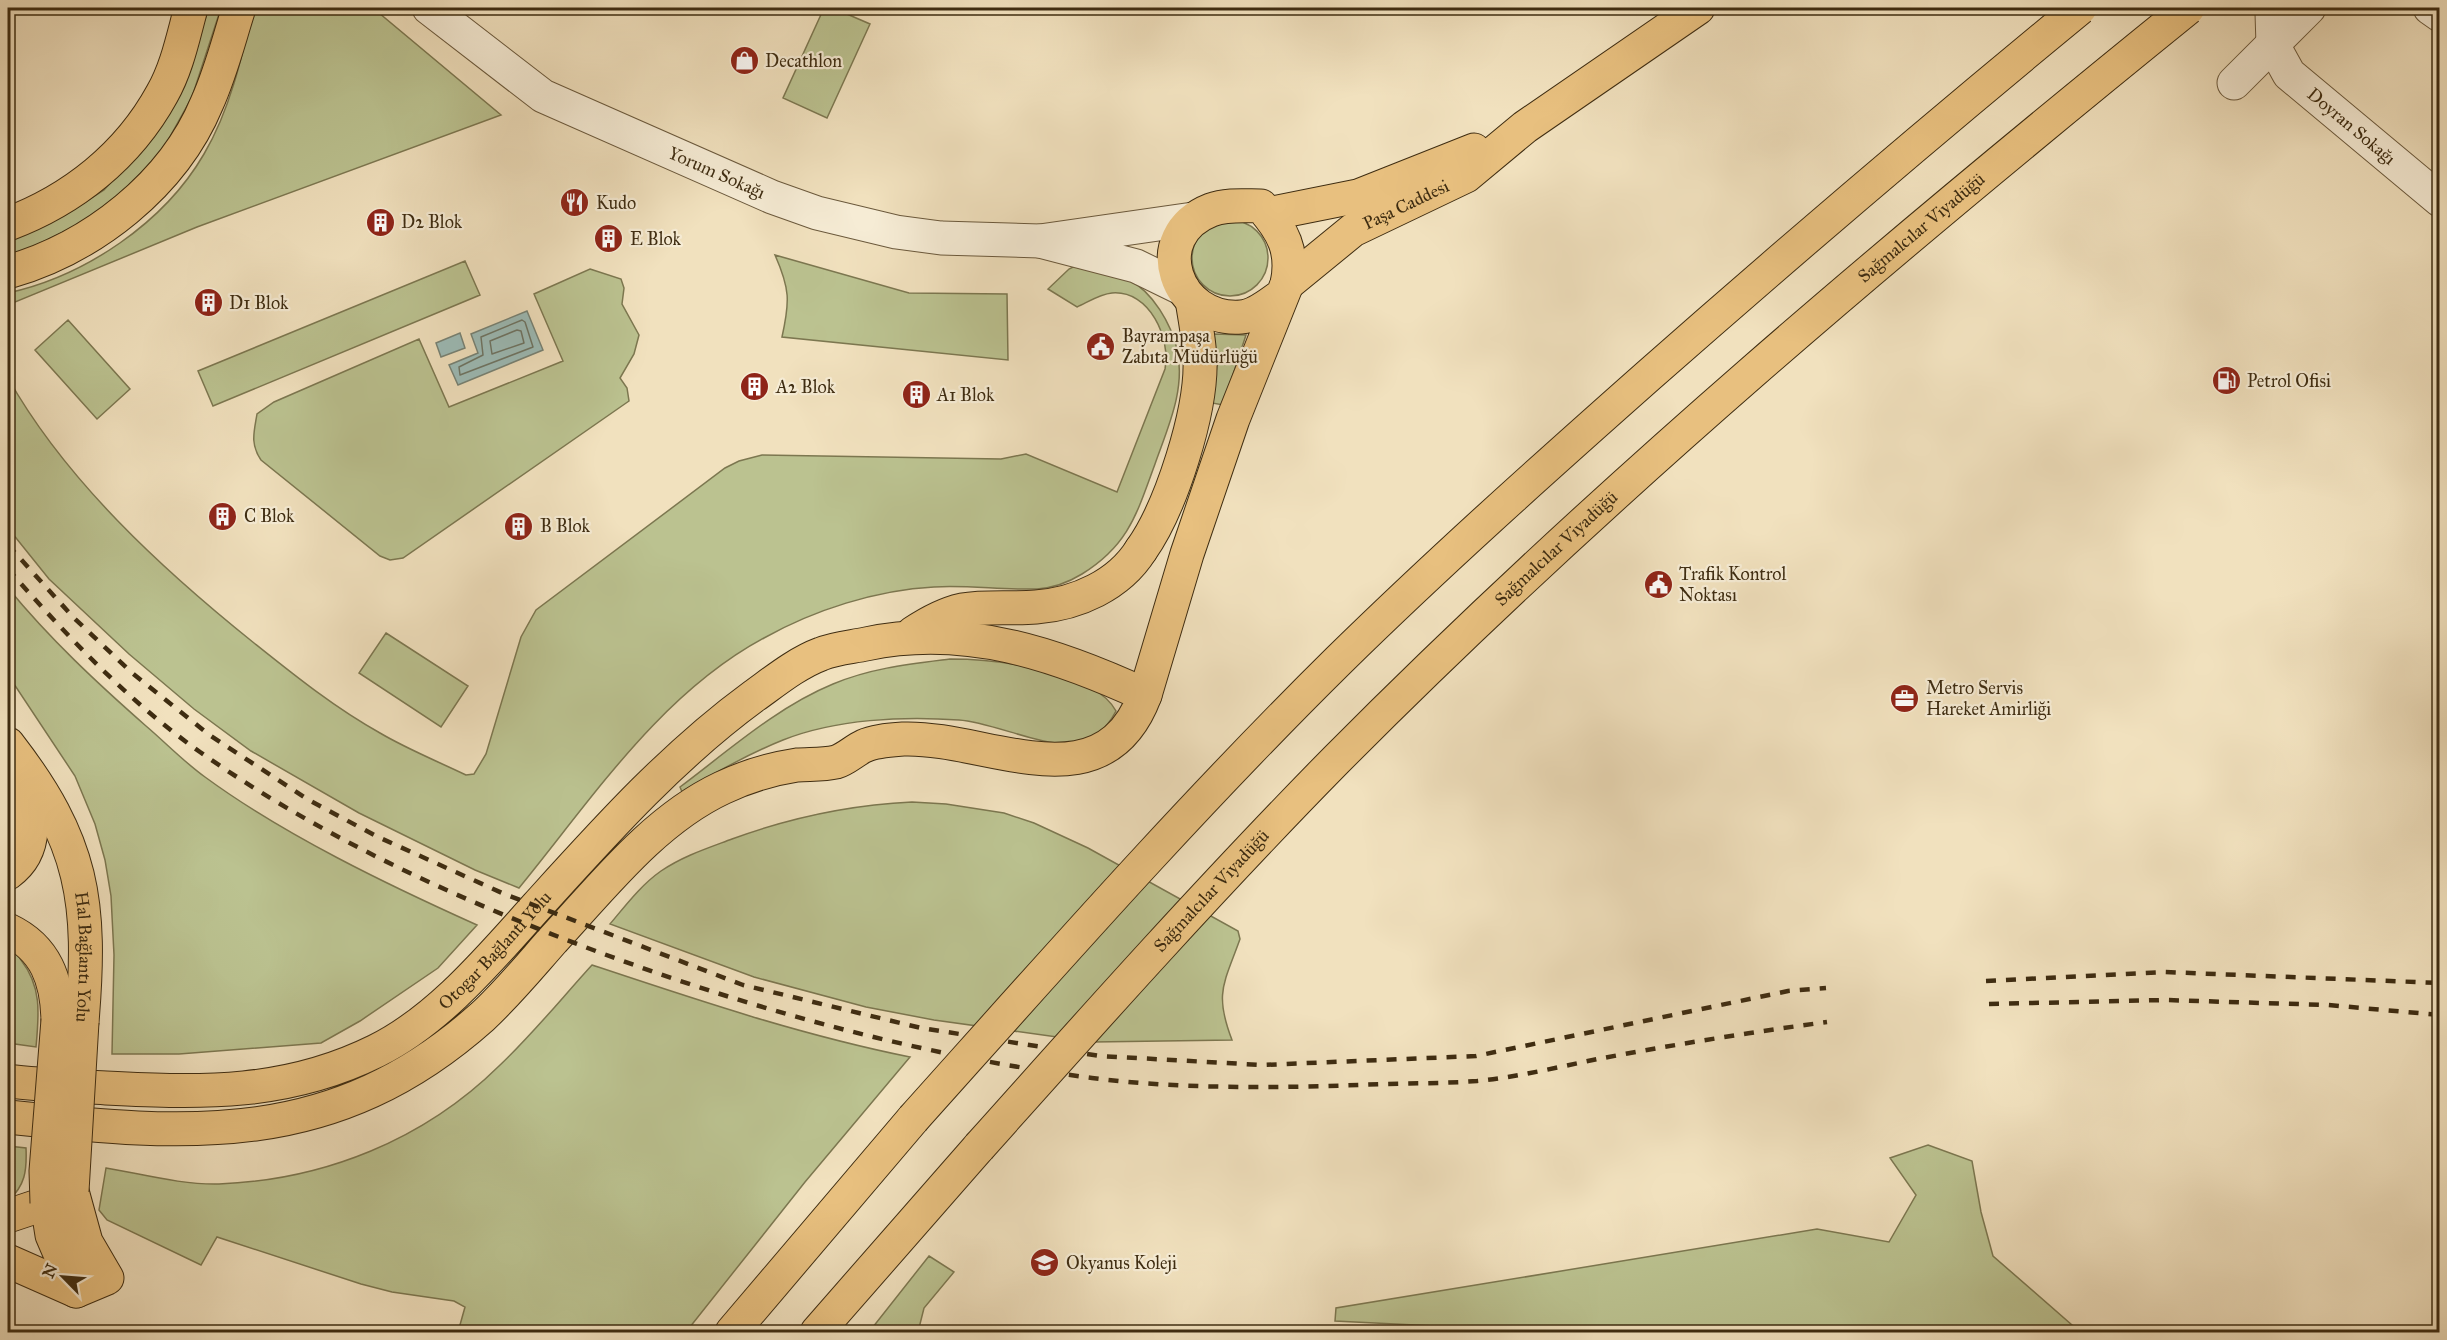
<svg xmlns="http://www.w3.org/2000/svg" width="2447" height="1340" font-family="'IM FELL Great Primer',serif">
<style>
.green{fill:#bbc290;stroke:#7c7750;stroke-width:1.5}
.water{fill:#9cbcb8;stroke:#768275;stroke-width:1.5}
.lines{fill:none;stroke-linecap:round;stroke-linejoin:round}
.shore{stroke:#6d7464;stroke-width:1.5}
.minor-casing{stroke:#6b593c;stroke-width:35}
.major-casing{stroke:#3e2c11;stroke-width:35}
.highway-casing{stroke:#3e2c11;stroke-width:35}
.minor{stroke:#f6ecd5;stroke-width:33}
.major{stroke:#e8c07f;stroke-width:33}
.highway{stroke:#e8c07f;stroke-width:33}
.rail{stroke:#3e2c11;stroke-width:4.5;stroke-dasharray:10 10;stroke-linecap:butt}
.major-bridge-casing{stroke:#3e2c11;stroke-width:35;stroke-linecap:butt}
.highway-bridge-casing{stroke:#3e2c11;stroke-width:35;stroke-linecap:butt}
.major-bridge{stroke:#e8c07f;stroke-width:33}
.highway-bridge{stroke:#e8c07f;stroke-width:33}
.labels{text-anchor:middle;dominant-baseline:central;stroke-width:4.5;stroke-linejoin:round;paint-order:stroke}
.poi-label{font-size:18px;fill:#3e2c11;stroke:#f6ecd5;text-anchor:start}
.street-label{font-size:18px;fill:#3e2c11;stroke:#f6ecd5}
</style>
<rect width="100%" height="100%" fill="#f1e1be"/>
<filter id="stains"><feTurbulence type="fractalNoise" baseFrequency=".00333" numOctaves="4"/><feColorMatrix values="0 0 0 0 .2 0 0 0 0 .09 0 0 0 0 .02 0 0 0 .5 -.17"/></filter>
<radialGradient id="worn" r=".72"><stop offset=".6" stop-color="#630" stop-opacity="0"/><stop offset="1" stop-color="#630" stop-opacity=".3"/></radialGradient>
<path class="green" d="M 209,8 L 221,8 L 192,97 L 162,151 L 104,212 L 8,259 L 8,241 L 65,215 L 104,190 L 133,158 L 192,57 Z
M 253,8 L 373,8 L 501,115 L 197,227 L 8,305 L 8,293 C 85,276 164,223 204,154 C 230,110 242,57 253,8 Z
M 824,8 L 833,8 L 870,24 L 827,118 L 783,98 Z
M1192 258a38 38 0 1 1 76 0a38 38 0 1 1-76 0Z
M 775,255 L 909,293 L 1007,294 L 1008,360 L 782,337 C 790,301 790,289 775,255 Z
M 465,261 L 480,295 L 213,406 L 198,371 Z
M 1077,265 C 1093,270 1114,272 1129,280 C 1153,292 1171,324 1177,349 C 1186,389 1168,427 1155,464 C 1137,513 1129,545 1082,574 C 1069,582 1053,588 1037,589 C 1002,590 968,585 934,587 C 876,590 814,610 764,638 C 660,694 592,799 519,888 L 475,870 L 359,813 L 251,751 L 194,709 L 129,654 L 49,579 L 8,528 L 8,378 C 66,481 163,570 254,643 C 294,675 335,708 380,733 C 407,749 437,761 466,775 L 474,774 L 486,754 L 521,637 L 536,610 L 725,468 L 739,461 L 762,455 L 1001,459 L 1026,454 L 1117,492 L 1165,369 C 1171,339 1150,290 1112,293 C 1100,294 1088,302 1077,307 L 1048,289 L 1069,269 Z
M 590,269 L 621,279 L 624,288 L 622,304 L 639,335 L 634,354 L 620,378 L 627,388 L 629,401 L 403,558 L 390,560 L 380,556 L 261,460 C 250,444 254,432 257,414 L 274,402 L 419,339 L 449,407 L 563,361 L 534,294 Z
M 68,320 L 130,389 L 97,419 L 35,350 Z
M 1214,334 L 1246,335 L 1223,405 L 1212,403 L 1217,365 Z
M 8,588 C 50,639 96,682 146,726 C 166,743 184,762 205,777 C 284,835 388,885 477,925 L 438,968 L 360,1021 L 321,1043 L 179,1054 L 112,1054 L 114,955 L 111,896 L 105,860 L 95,824 L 75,776 L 8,675 Z
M 386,633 L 468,686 L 441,727 L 359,673 Z
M 950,659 C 993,659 1094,670 1116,711 C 1106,730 1093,741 1070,743 C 1043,747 991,722 959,720 C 903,716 836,719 783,740 C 748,754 715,773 682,792 L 680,787 C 728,751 777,707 833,684 C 871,668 910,664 950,659 Z
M 912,802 L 946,804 L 1004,813 L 1034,823 L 1088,848 L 1238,931 L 1240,939 C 1224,984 1214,993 1232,1040 L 1093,1042 L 934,1020 L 866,1007 L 754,977 L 610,924 C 626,905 641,885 661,871 C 683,856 708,848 732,839 C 792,817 849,805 912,802 Z
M 8,947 C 14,949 17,954 21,960 C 42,987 39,1014 36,1047 L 8,1043 Z
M 592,965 C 697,1000 801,1035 910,1057 L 805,1182 L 686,1332 L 458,1332 L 465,1307 L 454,1301 L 392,1292 L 361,1284 L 217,1237 L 201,1265 L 107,1220 L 99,1210 L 106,1168 C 142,1174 182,1185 219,1184 C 324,1180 424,1140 499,1066 C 532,1035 561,999 592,965 Z
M 1928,1145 L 1972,1161 L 1981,1212 L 1993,1256 L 2080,1332 L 1555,1332 L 1335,1321 L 1336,1308 L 1817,1229 L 1889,1242 L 1916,1195 L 1890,1158 Z
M 8,1146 L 26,1148 C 27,1171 25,1186 8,1201 Z
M 929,1256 L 954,1272 L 924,1308 L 918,1332 L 869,1332 Z"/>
<path class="water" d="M 527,311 L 543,350 L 458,385 L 449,365 L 478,353 L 471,334 Z
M 460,333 L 465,348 L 441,357 L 436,343 Z"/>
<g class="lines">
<path class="shore" d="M 522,320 L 525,322 L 533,347 L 460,375 L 459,367 L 483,355 L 481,337 Z
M 517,330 L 521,331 L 524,343 L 492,354 L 490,341 Z"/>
<defs>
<g id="minor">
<path id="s1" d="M 429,8 L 543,96 L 772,197 L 817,213 L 896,232 L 941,238 L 1040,241"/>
<path id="s2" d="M 2276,8 L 2272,13 L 2273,45 L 2289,74 L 2440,200"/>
<path d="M 2430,8 L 2440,15"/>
<path d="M 2234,83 L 2309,8"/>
<path d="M 1183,289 L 1136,266 L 1040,241 L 1193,219"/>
</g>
<g id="major">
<path d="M 1268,214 L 1358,196 L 1474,150"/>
<path d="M 8,224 C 72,200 128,156 162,94 C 177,68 183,37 191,8"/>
<path d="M 8,272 C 92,248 173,185 207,103 C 221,72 229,39 239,8"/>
<path id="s3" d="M 1287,284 L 1353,230 L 1466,176 L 1525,127 L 1698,8"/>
<path d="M 1141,550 C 1171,508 1202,411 1200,359 C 1199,339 1195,319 1192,300"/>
<path d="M 1145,695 L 1187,554 L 1233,419 L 1287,284 C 1294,251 1283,231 1261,206 C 1245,206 1227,204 1211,210 C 1145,236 1176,322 1241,317 C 1256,316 1269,304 1281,296"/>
<path id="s4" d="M 8,744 C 84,842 92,902 82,1022"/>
<path d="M 8,873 C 40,850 32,812 25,779"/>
<path d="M 8,930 C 46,948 57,980 58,1020"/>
<path d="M 72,1191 L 86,1242 L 107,1278 L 76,1291 L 52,1235 L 47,1203 Z"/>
</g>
<g id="highway">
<path d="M 913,633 C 928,623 944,614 962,610 C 986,606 1012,609 1036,607 C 1077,604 1119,585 1141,550"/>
<path id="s5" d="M 8,1081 C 40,1085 73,1086 106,1088 C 203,1093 287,1095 376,1051 C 439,1020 491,957 537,906 C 605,831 672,756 754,696 C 775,681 797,663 821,654 C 835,648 852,647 866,644 C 965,623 1056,654 1145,695 C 1102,809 988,736 903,739 C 891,740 874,741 864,746 C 855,750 846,759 836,762 C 823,765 809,764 797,765 C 771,769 745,777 722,788 C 654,820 603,886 553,940 C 530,966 507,994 482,1017 C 334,1149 190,1136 8,1117"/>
<path d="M 8,1216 L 47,1203"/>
<path d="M 8,1261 L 76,1291"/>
<path d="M 732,1332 L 913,1119"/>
<path d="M 817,1332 L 979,1147"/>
</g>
</defs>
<use href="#minor" class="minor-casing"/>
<use href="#major" class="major-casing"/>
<use href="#highway" class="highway-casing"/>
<use href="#minor" class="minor"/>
<use href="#major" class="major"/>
<use href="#highway" class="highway"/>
<path class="rail" d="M 8,545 L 73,617 L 131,672 L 208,734 L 307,799 L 376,836 L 502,893 L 743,985 L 921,1028 L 1100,1056 L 1262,1065 L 1476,1056 L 1788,991 L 1826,988
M 8,569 C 66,635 128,701 200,752 C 311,830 433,888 559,937 C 731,1004 909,1054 1092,1078 C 1179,1089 1272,1088 1359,1085 C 1398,1083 1438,1084 1477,1081 C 1519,1077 1562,1066 1603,1058 C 1678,1044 1752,1032 1827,1022
M 1986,981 L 2165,972 L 2440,983
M 1989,1004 L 2165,1000 L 2328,1005 L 2440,1015"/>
<defs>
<path id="major-bridge" d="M 72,1191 L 82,1022
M 47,1203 L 46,1171 L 58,1020"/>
<g id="highway-bridge">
<path d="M 913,1119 C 1052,964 1190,807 1338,661 C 1438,563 1543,469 1648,376 C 1790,251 1934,128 2080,8"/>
<path id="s6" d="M 979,1147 C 1096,1016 1213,885 1336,760 C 1603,491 1894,246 2188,8"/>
</g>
</defs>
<use href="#major-bridge" class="major-bridge-casing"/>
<use href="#highway-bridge" class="highway-bridge-casing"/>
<use href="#major-bridge" class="major-bridge"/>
<use href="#highway-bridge" class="highway-bridge"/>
</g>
<defs>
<symbol id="shop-disc" viewBox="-11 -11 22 22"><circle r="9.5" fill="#8f2418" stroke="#f6ecd5"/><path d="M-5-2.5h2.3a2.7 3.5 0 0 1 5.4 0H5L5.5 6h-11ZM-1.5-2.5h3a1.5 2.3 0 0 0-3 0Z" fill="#fff"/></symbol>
<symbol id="restaurant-disc" viewBox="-11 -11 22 22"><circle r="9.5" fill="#8f2418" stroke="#f6ecd5"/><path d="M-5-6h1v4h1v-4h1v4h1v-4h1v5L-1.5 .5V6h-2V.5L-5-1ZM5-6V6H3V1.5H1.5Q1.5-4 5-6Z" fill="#fff"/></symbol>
<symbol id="building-disc" viewBox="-11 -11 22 22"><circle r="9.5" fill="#8f2418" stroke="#f6ecd5"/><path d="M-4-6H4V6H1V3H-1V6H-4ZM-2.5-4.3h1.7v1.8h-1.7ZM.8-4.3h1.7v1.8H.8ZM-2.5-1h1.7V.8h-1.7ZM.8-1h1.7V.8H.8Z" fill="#fff"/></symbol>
<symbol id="civic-disc" viewBox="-11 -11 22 22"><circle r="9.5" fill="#8f2418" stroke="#f6ecd5"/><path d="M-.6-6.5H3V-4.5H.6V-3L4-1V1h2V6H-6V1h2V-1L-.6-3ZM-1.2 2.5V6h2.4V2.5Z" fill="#fff"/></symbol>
<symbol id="fuel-disc" viewBox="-11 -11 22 22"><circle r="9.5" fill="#8f2418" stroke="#f6ecd5"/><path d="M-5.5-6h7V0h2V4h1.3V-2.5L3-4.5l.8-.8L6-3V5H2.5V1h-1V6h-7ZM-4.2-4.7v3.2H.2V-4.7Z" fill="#fff"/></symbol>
<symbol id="office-disc" viewBox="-11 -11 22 22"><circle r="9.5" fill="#8f2418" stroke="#f6ecd5"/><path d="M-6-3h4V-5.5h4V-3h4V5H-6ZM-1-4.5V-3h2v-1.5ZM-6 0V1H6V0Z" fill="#fff"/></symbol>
<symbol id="school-disc" viewBox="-11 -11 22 22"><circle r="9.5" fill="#8f2418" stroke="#f6ecd5"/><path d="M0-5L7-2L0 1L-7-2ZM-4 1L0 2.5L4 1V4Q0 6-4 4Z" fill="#fff"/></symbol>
</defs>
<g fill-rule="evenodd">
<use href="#shop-disc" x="728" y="44" width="33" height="33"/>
<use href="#restaurant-disc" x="558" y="186" width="33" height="33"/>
<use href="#building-disc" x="364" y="206" width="33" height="33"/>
<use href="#building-disc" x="592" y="222" width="33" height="33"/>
<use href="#building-disc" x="192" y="286" width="33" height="33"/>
<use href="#civic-disc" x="1084" y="330" width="33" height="33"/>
<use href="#fuel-disc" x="2210" y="364" width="33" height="33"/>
<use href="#building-disc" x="738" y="370" width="33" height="33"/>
<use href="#building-disc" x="900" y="378" width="33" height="33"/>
<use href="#building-disc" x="206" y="500" width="33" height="33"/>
<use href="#building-disc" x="502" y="510" width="33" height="33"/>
<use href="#civic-disc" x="1642" y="568" width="33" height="33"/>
<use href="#office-disc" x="1888" y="682" width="33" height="33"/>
<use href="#school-disc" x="1028" y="1246" width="33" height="33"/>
</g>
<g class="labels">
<g class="poi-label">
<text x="765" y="61">Decathlon</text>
<text x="596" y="203">Kudo</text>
<text x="401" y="222">D2 Blok</text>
<text x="630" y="239">E Blok</text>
<text x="229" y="303">D1 Blok</text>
<text x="1122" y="336">Bayrampaşa<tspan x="1122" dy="21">Zabıta Müdürlüğü</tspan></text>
<text x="2247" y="381">Petrol Ofisi</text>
<text x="776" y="387">A2 Blok</text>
<text x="937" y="395">A1 Blok</text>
<text x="244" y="516">C Blok</text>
<text x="540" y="526">B Blok</text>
<text x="1679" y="574">Trafik Kontrol<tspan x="1679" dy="21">Noktası</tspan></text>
<text x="1926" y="688">Metro Servis<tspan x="1926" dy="21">Hareket Amirliği</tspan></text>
<text x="1066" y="1263">Okyanus Koleji</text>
</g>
<g class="street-label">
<text stroke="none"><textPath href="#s2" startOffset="153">Doyran Sokağı</textPath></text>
<text stroke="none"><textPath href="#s1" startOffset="334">Yorum Sokağı</textPath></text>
<text stroke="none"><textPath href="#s3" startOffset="144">Paşa Caddesi</textPath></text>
<text stroke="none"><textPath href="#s6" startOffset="1318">Sağmalcılar Viyadüğü</textPath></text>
<text stroke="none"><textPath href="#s6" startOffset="832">Sağmalcılar Viyadüğü</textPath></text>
<text stroke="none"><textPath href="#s6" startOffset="346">Sağmalcılar Viyadüğü</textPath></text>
<text stroke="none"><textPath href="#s5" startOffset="531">Otogar Bağlantı Yolu</textPath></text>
<text stroke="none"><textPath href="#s4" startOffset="232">Hal Bağlantı Yolu</textPath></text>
</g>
</g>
<rect width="2447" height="1340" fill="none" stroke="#f1e1be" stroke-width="30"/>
<rect x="9" y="9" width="2429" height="1322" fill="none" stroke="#3e2c11" stroke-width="3"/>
<rect x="15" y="15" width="2417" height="1310" fill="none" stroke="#3e2c11" stroke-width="1.5"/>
<g transform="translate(63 1277) rotate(295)" stroke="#f6ecd5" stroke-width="4.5" paint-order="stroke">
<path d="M0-4.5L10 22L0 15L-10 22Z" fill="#3e2c11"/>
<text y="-9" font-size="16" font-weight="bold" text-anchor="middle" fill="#3e2c11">N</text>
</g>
<rect width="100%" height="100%" filter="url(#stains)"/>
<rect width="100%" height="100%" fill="url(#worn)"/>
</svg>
